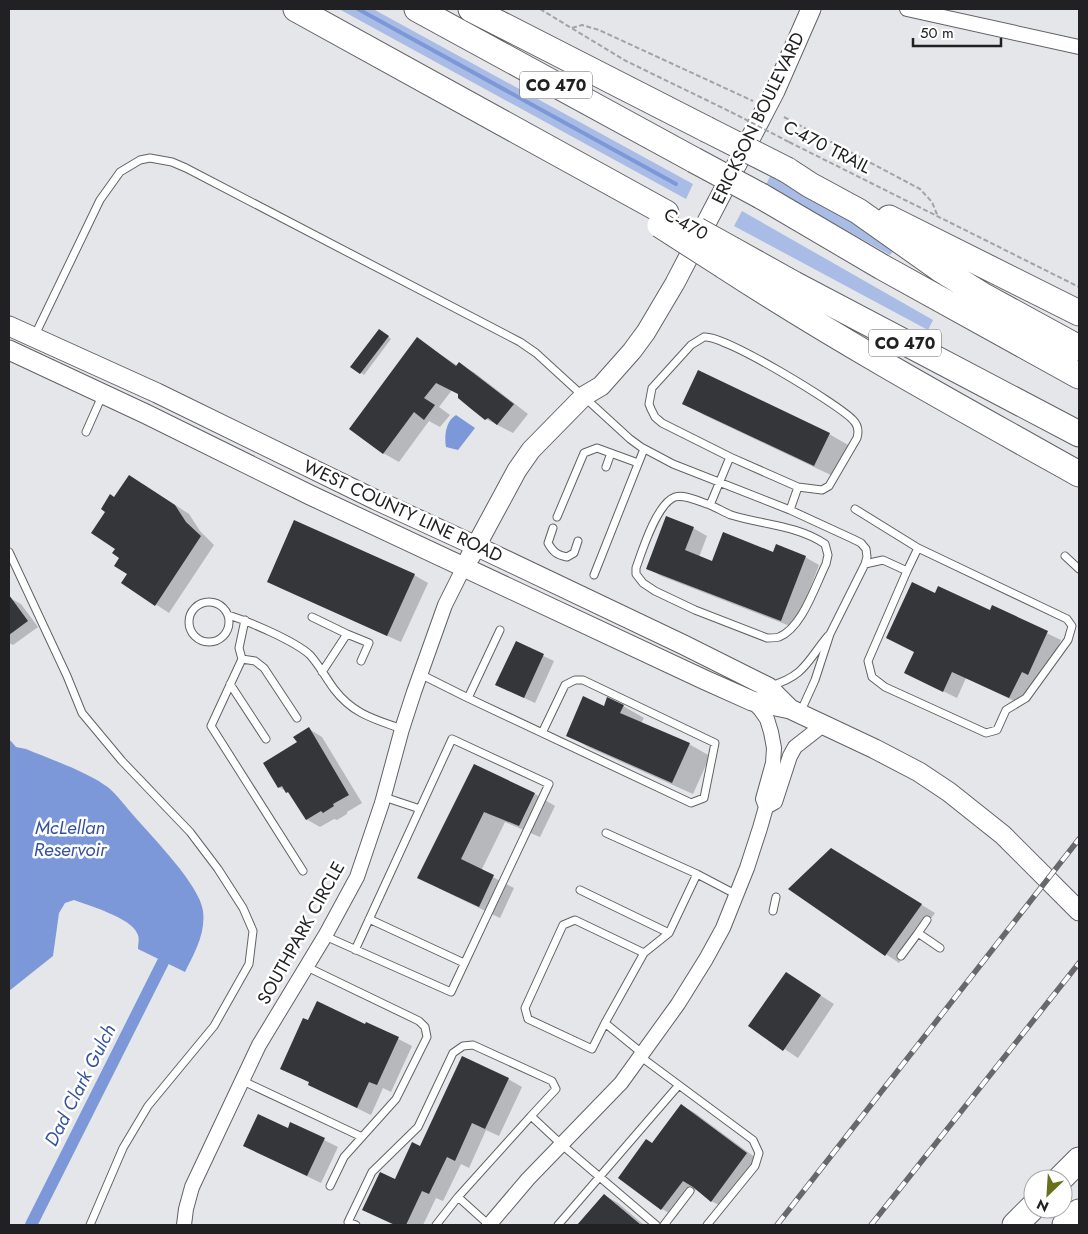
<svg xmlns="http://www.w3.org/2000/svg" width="1088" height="1234" font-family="Jost,sans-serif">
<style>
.green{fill:#a9bce5}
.water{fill:#7c98d8}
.shadow{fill:#0003}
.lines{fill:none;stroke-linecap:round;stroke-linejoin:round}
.stream{stroke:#7c98d8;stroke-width:4}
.canal{stroke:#7c98d8;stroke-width:12}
.building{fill:#343639}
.lane-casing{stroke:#616266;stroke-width:9}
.street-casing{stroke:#616266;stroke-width:16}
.secondary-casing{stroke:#616266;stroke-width:21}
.highway-casing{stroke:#616266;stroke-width:27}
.path{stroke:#a2a3a6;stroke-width:2;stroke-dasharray:5 2.5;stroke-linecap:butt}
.lane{stroke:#fff;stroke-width:7}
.street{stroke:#fff;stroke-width:14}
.secondary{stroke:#fff;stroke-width:19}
.highway{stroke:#fff;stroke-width:25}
.rail-casing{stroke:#67686a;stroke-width:5.5}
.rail{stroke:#fff;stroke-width:4;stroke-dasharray:11;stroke-linecap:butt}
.highway-bridge-casing{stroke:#616266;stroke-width:27;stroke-linecap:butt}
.path-bridge{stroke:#a2a3a6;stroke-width:2;stroke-dasharray:5 2.5;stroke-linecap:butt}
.highway-bridge{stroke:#fff;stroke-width:25}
.labels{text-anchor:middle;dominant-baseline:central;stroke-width:5;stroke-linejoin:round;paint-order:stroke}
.shield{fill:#fff;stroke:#646465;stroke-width:1}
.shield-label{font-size:16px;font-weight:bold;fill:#212123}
.street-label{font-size:18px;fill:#212123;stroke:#fff}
.water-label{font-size:19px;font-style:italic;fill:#35539f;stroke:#fff}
</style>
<rect width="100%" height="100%" fill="#e4e6ea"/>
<path class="green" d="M 339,9 L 373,9 L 693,184 L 686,199 Z
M 772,172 L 897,247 L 890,255 L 766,185 Z
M 742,211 L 933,320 L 928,330 L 734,226 Z"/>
<path class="water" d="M 456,415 L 475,428 L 458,450 L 446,447 C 444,435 446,421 456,415 Z
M 9,739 L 16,747 L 26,749 C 50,759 88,772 109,788 C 118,796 126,807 134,816 C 152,837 200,885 203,911 C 206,933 194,954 185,972 L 138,949 C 138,944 140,938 137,933 C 131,918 90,906 74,900 L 65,903 L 59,913 L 53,956 L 9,991 Z"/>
<path class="shadow" d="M 382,332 L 391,339 L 364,375 L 352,366 Z
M 417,339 L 458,366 L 459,364 L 475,373 L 528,414 L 513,433 L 486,419 L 460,395 L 452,390 L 439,407 L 450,415 L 440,427 L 429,421 L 399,462 L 383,453 Z
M 683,403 L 829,434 L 850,446 L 835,477 L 704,415 Z
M 143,484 L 189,514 L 200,531 L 214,545 L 169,613 L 123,583 L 129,573 L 117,549 L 115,498 Z
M 693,528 L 707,536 L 699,557 L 713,562 L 773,553 L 805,557 L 819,565 L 795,628 L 661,576 L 647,568 Z
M 414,575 L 428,583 L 401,642 L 282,589 L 268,581 Z
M 936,594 L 991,612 L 993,607 L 1061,640 L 1042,681 L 1036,679 L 1023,705 L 966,678 L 957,698 L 906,673 L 915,652 Z
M 10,598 L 21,604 L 38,627 L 13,645 L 9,643 L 9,599 Z
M 516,643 L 554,661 L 535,703 L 507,690 Z
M 623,706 L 644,718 L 641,723 L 689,744 L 710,756 L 693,794 L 588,747 L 568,735 L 604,707 Z
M 309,729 L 322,737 L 362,803 L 347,812 L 347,814 L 337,820 L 334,819 L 320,827 L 306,819 L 292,795 L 279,787 L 299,743 Z
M 474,765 L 535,794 L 555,806 L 540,837 L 505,822 L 481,871 L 514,888 L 500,918 L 440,889 L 419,877 Z
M 845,858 L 935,913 L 899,963 L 790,889 Z
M 800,982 L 834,1004 L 798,1058 L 750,1026 Z
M 367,1023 L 412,1046 L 391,1092 L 383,1088 L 371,1115 L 323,1092 L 309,1084 L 310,1083 L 281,1068 L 366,1025 Z
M 508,1079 L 522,1087 L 499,1136 L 486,1130 L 469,1168 L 461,1164 L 443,1201 L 436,1198 L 423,1225 L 394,1225 L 364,1210 L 396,1181 L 421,1147 Z
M 681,1105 L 695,1113 L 760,1161 L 725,1208 L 711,1201 L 697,1188 L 676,1217 L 662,1209 L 619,1178 L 652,1144 Z
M 288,1129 L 324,1140 L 338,1147 L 321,1183 L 244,1146 Z
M 604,1195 L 618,1203 L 644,1225 L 578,1225 Z"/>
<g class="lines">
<path class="stream" d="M 358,9 L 676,184"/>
<path class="canal" d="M 31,1225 L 163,962"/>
</g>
<path class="building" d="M 379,329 L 389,336 L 360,374 L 350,367 Z
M 417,337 L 456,366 L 459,362 L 514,404 L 497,425 L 488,418 L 485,420 L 470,408 L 458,398 L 458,394 L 436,383 L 424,398 L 435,405 L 424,420 L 414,412 L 383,454 L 349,429 Z
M 698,370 L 830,433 L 814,466 L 682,404 Z
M 129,475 L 175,505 L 186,522 L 201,536 L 155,606 L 121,583 L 127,574 L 114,566 L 119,558 L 112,553 L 115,549 L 91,533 L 105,512 L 101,509 L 110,494 L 114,497 Z
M 666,516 L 694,527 L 685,550 L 712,561 L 723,532 L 773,552 L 776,544 L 806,556 L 781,621 L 646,569 Z
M 294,520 L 415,574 L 387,636 L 267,582 Z
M 912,582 L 935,593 L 938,586 L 990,610 L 992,605 L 1048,631 L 1028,675 L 1022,672 L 1009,698 L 952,672 L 943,692 L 904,673 L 914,652 L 886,638 Z
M 9,595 L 28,621 L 9,635 Z
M 516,641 L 544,654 L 524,698 L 495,685 Z
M 583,696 L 604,706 L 607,697 L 624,705 L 620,713 L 690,743 L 672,783 L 566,736 Z
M 309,727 L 349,795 L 333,804 L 334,806 L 323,813 L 321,811 L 306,820 L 288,792 L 286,793 L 282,786 L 278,788 L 263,763 L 297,742 L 293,737 Z
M 474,764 L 535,793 L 519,826 L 484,812 L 461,859 L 494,875 L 479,907 L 417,878 Z
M 831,848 L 922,904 L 885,956 L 788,889 Z
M 786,972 L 821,995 L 783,1051 L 748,1026 Z
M 317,1001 L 365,1024 L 366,1022 L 399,1037 L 377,1085 L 369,1082 L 357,1108 L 308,1085 L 309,1082 L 280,1069 L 303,1018 L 308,1020 Z
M 462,1056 L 509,1078 L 485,1129 L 472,1123 L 455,1161 L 447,1157 L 429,1194 L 422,1191 L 406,1225 L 395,1225 L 362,1210 L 380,1172 L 395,1179 L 412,1142 L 420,1146 Z
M 681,1104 L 747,1153 L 711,1202 L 693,1187 L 683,1181 L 661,1210 L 618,1178 L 646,1139 L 652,1143 Z
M 258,1114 L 288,1128 L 290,1122 L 325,1138 L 307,1176 L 243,1146 Z
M 604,1194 L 641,1225 L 577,1225 Z"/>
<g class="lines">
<defs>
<path id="lane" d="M 34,337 L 100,200 L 120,172 L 140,160 L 150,158 L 172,162 L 186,168 L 520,342 L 536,353 L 630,439 L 641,447 L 673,464 L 790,510 L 853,539 L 861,543 L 866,549 L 867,557 L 865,564 L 830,634 L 815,680 L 800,713
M 86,432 L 102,396
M 730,457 L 662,423 L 655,417 L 651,409 L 649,404 L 652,388 L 691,345 L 704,337 C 723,334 838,404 853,420 C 858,425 859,431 857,438 L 829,486 L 822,490 L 798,487
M 606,467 L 611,453
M 710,505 C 717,508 724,512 731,515 C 763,525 797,525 825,544 L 828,555 L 826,564 C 815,586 802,628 779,637 C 775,638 771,638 767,638 L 695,610 L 655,591 L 643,583 L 636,574 L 636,568 C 642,551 657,503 675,497 C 685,494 700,502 710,505 L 730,457 L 798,487 L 790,510
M 855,509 L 918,548
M 557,517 L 584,453 L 597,448 L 638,463
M 553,528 L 548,543 C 553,552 557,555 567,557 L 574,553 L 578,541
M 9,552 L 67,676 L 82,713 L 122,761 L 190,832 L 218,869 L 243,908 L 253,931 L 249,964 L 214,1026 L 148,1106 L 123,1148 L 90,1225
M 1065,556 L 1079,569
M 865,564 L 883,560 L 907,571 L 868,661 L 872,677 L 885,687 L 986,733 L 997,730 L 1006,710 L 1026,698 L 1068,640 L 1072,626 L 1067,619 L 918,548 L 907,571
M 594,575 L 644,449
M189 622a20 20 0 1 1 40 0a20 20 0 1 1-40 0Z
M 228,615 C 248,621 295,641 310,655 C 319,665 326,678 334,689 C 353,714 374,719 402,729
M 312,617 L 347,634 L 322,672
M 245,620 L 239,648 L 242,659 L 211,726 L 303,871
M 347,634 L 369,643 L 361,661
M 242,659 L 255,661 L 264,668 L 297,718
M 420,674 L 468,698 L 691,803 L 704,798 L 715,743 L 583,680 L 575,680 L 565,685 L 542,733
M 230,684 L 266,739
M 770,686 C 805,676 807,661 828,636
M 468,698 L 500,630
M 384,797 L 420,809
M 606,833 L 697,874
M 580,890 L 669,933
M 773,911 L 776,897
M 369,919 L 464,963
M 918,933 L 927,920
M 325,936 L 451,992 L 549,784 L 452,739 L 355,950
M 644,953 L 669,933 L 697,874 L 737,895
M 901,956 L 918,933 L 940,948
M 307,967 L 419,1021 L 425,1027 L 427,1037 L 396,1099 L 344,1157 L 330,1186
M 605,1023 L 644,953 L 575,920 L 563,925 L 525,1008 L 528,1019 L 592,1049 L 605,1023 L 643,1054
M 641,1057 L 753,1140 L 759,1153 L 755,1166 L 707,1225
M 243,1081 L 362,1137
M 356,1225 L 348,1222 L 372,1172 L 418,1127 L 453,1053 L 463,1046 L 473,1045 L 552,1081 L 556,1089 L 531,1116
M 436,1225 L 458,1197
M 489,1225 L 458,1197 L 531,1116 L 561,1144 L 656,1225
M 558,1225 L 678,1086
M 664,1225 L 690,1191"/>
<path id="street" d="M 907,9 L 1079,47
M 766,807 L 775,802 L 790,756 L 795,747 L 823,725
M 184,1225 L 186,1209 L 192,1187 L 259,1045 L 325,936 L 357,877 L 382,803 L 402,729 L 414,692 L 445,605 L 464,567
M 489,1225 L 528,1179 L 621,1083 L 678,1004 L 706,959 L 723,928 L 747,868 L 760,828 L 766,807 L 763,799 L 773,763 L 774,748 L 771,732 L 767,719 L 760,709 L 752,701"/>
<path id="secondary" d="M 9,326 L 157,393 L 376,500 L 476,546 L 684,645 L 768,687 L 790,709
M 9,350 L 146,414 L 310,495 L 705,680 L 752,701 L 790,709 L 875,749 L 919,772 L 949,792 L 1003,835 L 1079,911
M 470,557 L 517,470 L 531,450 L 584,396 L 601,386 L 632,351 L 646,332 L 675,283 L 775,91 L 811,9"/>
<path id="highway" d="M 296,9 L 666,213
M 417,9 L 694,160
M 471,9 L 706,129
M 787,170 L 810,185 L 858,211 L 940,269 L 982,295 L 1079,348
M 761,196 L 882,267 L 1079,376
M 889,218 L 1079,313
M 733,250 L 794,284 L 1079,434
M 724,266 C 839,341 959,407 1079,474
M 1060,1179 L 1079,1160
M 1015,1225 L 1033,1207
M 1065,1225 L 1079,1212"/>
</defs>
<use href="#lane" class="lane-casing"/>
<use href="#street" class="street-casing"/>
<use href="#secondary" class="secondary-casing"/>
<use href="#highway" class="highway-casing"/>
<path class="path" d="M 540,9 L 626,61 L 731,112
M 572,28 L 582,25 L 599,30 L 753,101
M 784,117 L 920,189 L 932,202 L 938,217
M 789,142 L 1079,287"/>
<use href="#lane" class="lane"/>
<use href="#street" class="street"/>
<use href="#secondary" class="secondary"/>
<use href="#highway" class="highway"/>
<defs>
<path id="rail" d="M 777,1225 L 1079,839
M 871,1225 L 1079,963"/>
</defs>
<use href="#rail" class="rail-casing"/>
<use href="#rail" class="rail"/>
<defs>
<path id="highway-bridge" d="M 706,129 L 787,170
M 694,160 L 761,196
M 660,225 L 724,266
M 697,230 L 733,250"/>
</defs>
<use href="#highway-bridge" class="highway-bridge-casing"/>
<path class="path-bridge" d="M 731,112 L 789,142"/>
<use href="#highway-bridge" class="highway-bridge"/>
</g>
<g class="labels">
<g class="shield">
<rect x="520" y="71.5" width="72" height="27" rx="4"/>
<rect x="869" y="329.5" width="72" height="27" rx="4"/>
</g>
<g class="shield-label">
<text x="556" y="85">CO 470</text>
<text x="905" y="343">CO 470</text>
</g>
<g class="street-label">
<text transform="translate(758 118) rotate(-64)">ERICKSON BOULEVARD</text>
<text transform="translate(827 147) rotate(27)">C-470 TRAIL</text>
<text transform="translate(686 224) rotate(29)">C-470</text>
<text transform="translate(403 511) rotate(25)">WEST COUNTY LINE ROAD</text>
<text transform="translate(301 933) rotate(-61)">SOUTHPARK CIRCLE</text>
</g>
<g class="water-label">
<text x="70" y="827">McLellan<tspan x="70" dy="22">Reservoir</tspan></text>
<text transform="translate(80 1085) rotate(-63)">Dad Clark Gulch</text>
</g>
</g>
<rect width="1088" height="1234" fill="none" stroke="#212123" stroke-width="20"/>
<g transform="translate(1048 1194) rotate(205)"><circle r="24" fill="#ffffff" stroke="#a6a6a7"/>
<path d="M0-4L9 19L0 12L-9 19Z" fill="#677018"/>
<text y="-8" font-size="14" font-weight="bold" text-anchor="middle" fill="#212123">N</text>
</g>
<path d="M913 38v8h88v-8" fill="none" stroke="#212123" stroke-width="2.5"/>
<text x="920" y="38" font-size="15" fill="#212123" stroke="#ffffff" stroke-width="4" paint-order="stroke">50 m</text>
</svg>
